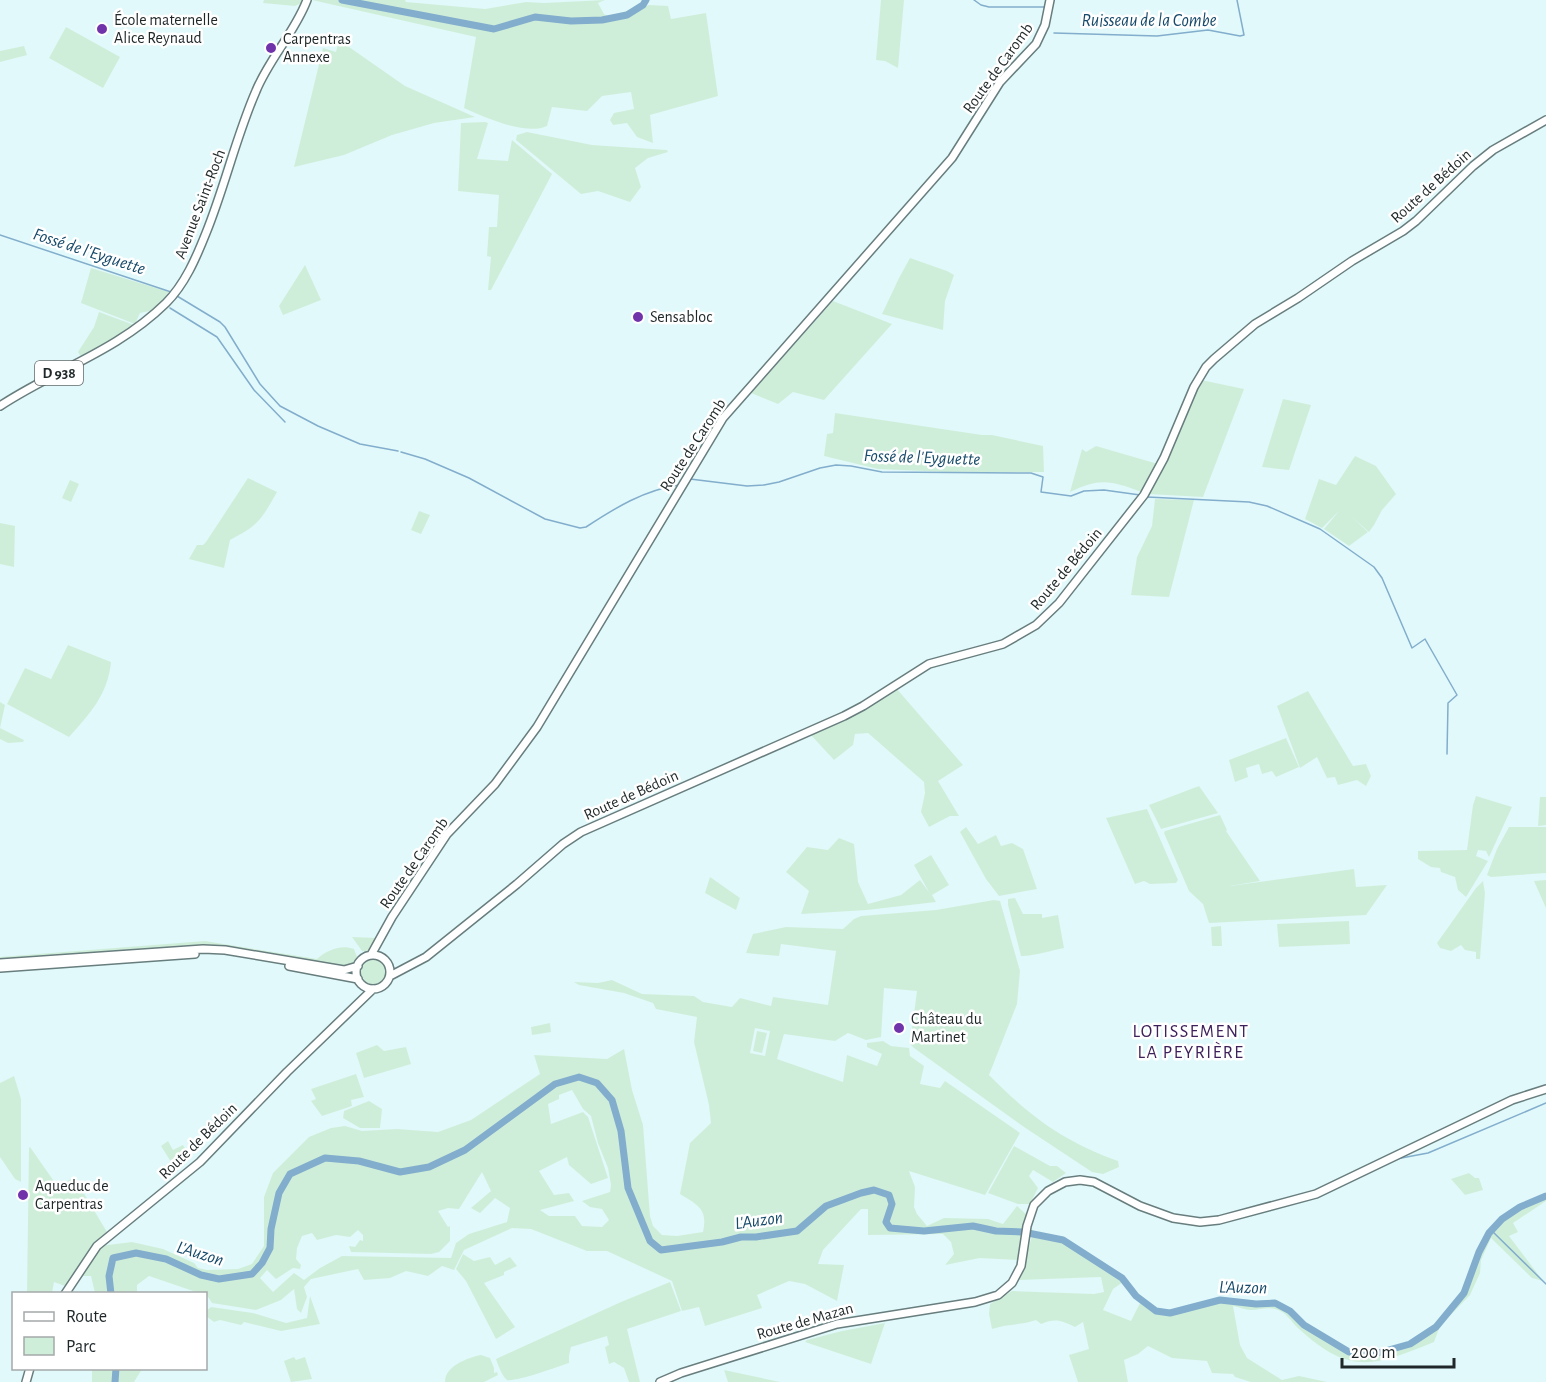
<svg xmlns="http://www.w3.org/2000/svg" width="1546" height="1382" font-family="'Alegreya Sans',sans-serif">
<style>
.green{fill:#cfeeda;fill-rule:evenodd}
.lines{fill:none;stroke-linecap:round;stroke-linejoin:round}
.stream{stroke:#82adcc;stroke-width:1.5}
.river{stroke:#82adcc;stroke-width:7}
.major-casing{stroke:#687d7e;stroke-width:10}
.major{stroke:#fff;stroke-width:7}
.poi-dot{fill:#7033a9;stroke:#fff;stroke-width:2}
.labels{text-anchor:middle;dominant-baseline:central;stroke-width:5;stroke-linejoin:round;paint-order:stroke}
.shield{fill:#fff;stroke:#626868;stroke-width:1.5}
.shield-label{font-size:15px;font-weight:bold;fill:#1f2728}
.poi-label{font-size:16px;fill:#1f2728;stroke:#fff;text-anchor:start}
.street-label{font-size:16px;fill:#1f2728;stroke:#fff}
.water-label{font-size:18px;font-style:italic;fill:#174a6a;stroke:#fff}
.neighbourhood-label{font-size:18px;letter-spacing:1.5px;fill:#3d215a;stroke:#fff}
</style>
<rect width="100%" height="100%" fill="#e1f9fa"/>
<path class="green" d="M 264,0 L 303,0 L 301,3 L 295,6 L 263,3 Z
M 312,0 L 405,0 L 406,2 L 485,9 L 526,2 L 544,3 L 605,0 L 598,3 L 604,14 L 608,16 L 649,5 L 668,6 L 671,19 L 706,13 L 718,96 L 650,115 L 653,143 L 637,137 L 627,123 L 613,125 L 610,120 L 614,113 L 634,109 L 631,92 L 602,96 L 587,111 L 552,107 L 547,126 C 526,136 484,117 464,108 L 476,37 Z
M 881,0 L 904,0 L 898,68 L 885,61 L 876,60 Z
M 66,27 L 120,57 L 103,88 L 49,58 Z
M 339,40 L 405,86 L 475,117 L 434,123 L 392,135 L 344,155 L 294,167 L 323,48 L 336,52 Z
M 24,46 L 27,55 L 0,62 L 0,51 Z
M 485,122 L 488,123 L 477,159 L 508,161 L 512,140 L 552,174 L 491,290 L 488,290 L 491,257 L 487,256 L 489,227 L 497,227 L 499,195 L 458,191 L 461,123 Z
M 527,132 L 592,145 L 667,150 L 668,152 L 648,158 L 635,168 L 641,187 L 630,202 L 598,191 L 581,194 L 516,140 L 517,135 Z
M 910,258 L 947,271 L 954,275 L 945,301 L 943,330 L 882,314 L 899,278 Z
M 305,265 L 321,300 L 283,315 L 279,306 Z
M 91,268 L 169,292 L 154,310 L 140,313 L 135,324 L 81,303 Z
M 833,301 L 892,324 L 824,400 L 793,392 L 778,404 L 751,393 Z
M 99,312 L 134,325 L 114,340 L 81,357 L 78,352 L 94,327 Z
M 1201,380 L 1244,389 L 1203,497 L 1148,494 L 1161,472 L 1195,390 Z
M 1283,399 L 1311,405 L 1289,470 L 1262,467 Z
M 835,413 L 982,435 L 992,435 L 1043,446 L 1044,472 L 947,472 L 878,469 L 824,456 L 827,434 L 833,433 Z
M 1096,446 L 1158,464 L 1142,492 C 1111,481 1101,477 1070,492 L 1082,449 L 1086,452 Z
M 1355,456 L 1376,466 L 1396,494 L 1382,510 L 1374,525 L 1369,532 L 1352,517 L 1368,532 L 1349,546 L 1324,529 L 1339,511 L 1322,528 L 1305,519 L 1319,479 L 1336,485 Z
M 248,478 L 277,492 C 261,520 259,525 230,540 L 224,568 L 189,559 L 197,545 L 203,545 L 206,542 Z
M 70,480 L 79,484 L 71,502 L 62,498 Z
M 1155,499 L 1194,500 L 1169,597 L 1131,595 L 1137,557 L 1152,526 Z
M 419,511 L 430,515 L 421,534 L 411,530 Z
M 0,523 L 15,526 L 14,567 L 0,564 Z
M 68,645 L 111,662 C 108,694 90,714 69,737 L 7,704 L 25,668 L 51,679 Z
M 896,688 L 963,765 L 938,781 L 959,816 L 950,816 L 929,827 L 921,812 L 925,793 L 924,782 L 868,733 L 855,734 L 853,745 L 834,760 L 810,734 L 845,720 Z
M 1308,691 L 1353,766 L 1366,764 L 1371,776 L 1366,786 L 1357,780 L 1338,785 L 1335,777 L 1327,778 L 1317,757 L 1300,768 L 1277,706 Z
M 0,702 L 5,705 L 0,728 L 24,740 L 23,742 L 8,743 L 0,739 Z
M 1286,738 L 1299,767 L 1276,777 L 1272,771 L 1262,774 L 1259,764 L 1246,768 L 1248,777 L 1235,782 L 1229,760 Z
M 1199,786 L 1218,813 L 1161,829 L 1149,805 Z
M 1476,796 L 1512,807 L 1489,857 L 1486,851 L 1478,850 L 1476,856 L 1488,861 L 1466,897 L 1458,890 L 1455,877 L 1441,872 L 1440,868 L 1431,867 L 1418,859 L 1418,851 L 1467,850 L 1473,805 Z
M 1540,797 L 1546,797 L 1546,825 L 1538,826 Z
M 1147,809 L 1178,880 L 1176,883 L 1150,884 L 1144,881 L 1135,884 L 1106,818 Z
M 1220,815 L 1227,830 L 1226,831 L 1260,881 L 1230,886 L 1354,869 L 1356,887 L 1387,885 L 1366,915 L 1209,923 L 1203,904 L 1189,891 L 1164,833 L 1165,831 Z
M 966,827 L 978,844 L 996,835 L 1001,846 L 1012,843 L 1023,849 L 1037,889 L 999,896 L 986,879 L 960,832 Z
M 1509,827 L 1546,827 L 1546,873 L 1491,877 L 1487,875 L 1497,849 Z
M 839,838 L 854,844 L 858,882 L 868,904 L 901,895 L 920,880 L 929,892 L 914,865 L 931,855 L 949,885 L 932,895 L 936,902 L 867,910 L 801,914 L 809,891 L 786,872 L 807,847 L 828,850 Z
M 710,877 L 740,898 L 736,910 L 705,893 Z
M 1546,880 L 1546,908 L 1534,881 Z
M 1483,881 L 1485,893 L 1480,959 L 1476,959 L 1476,952 L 1465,950 L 1461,945 L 1451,951 L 1440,948 L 1437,943 L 1476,888 Z
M 1015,898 L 1023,914 L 1042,914 L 1042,918 L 1058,915 L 1064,948 C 1053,950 1030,957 1021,956 L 1008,905 L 1008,899 Z
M 994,900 L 1000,901 L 1020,971 L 1017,1004 L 989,1075 C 1031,1117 1061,1140 1118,1161 L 1119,1167 L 1103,1174 L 1092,1172 L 1024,1127 L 914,1048 L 910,1044 L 917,991 L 884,988 L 881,1037 L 866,1040 L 848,1033 L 835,1041 L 784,1034 L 777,1059 L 843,1082 L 847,1055 L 877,1066 L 882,1054 L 867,1047 L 867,1043 L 883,1041 L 891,1046 L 909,1048 L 910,1056 L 924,1066 L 920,1084 L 940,1088 L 945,1081 L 1020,1133 L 985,1195 L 909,1171 L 915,1187 L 914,1207 L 917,1214 L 927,1226 L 944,1218 L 988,1219 L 1003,1224 L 1017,1206 L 1027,1215 L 1023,1224 L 1018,1260 L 980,1258 L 945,1265 L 954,1254 L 951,1242 L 943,1234 L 868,1235 L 868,1209 L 861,1209 L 823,1250 L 818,1264 L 844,1265 L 837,1301 L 805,1284 L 789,1281 L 757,1295 L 762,1308 L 705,1326 L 699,1307 L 682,1311 L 672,1281 L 607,1251 L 587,1251 L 531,1229 L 512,1228 L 464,1250 L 454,1270 L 442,1266 L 428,1276 L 406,1271 L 390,1278 L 364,1280 L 358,1269 L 311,1279 L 304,1287 L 307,1297 L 301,1313 L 297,1309 L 294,1289 L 281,1300 L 256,1310 L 212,1303 L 206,1294 L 199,1293 L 149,1276 L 137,1285 L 137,1293 L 95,1293 L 91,1276 L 79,1276 L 100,1246 L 132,1242 L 163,1249 L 194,1263 L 198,1268 L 207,1270 L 238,1269 L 252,1264 L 264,1246 L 264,1197 L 273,1173 L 309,1137 L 331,1128 L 345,1126 L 362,1131 L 397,1129 L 438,1132 L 471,1120 L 540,1074 L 534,1055 L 607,1059 L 624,1049 L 632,1090 L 643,1125 L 650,1216 L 653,1226 L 662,1235 L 677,1236 L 703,1232 C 708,1209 698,1205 680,1194 L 690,1143 L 711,1123 L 709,1105 L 694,1042 L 697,1017 L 656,1009 L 653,1003 L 624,993 L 579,985 L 574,982 L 598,983 L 612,980 L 642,994 L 694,996 L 703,1002 L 732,1007 L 740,998 L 771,1006 L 773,997 L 828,1005 L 836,951 L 781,944 L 779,956 L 746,953 L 753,934 L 786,927 L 843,929 L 854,919 L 861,916 L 936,910 ZM 755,1028 L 770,1031 L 765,1056 L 750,1053 ZM 572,1090 L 583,1109 L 591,1116 L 598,1143 L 608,1168 L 611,1185 L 610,1192 L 582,1201 L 590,1207 L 602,1209 L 609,1220 L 602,1227 L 582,1226 L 575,1216 L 549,1216 L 540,1210 L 574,1201 L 569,1193 L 554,1195 L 539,1171 L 567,1157 L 569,1165 L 591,1184 L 608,1178 L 588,1117 L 583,1112 L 551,1124 L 548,1104 L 559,1099 L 559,1095 ZM 482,1172 L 491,1191 L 471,1208 L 480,1213 L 495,1198 L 510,1208 L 507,1222 L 469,1234 L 456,1243 L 451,1258 L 342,1256 L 320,1268 L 304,1280 L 294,1273 L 273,1292 L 260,1278 L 267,1270 L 276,1279 L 293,1268 L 300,1269 L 301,1265 L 296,1259 L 297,1248 L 302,1236 L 312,1233 L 317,1240 L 336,1235 L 350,1237 L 358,1230 L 363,1235 L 363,1241 L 360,1240 L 355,1247 L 349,1246 L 351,1252 L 431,1254 L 439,1252 L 450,1241 L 450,1226 L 448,1227 L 438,1211 L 448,1208 L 459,1209 Z
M 1349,921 L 1350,944 L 1279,947 L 1277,924 Z
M 1221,926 L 1222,946 L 1212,946 L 1211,927 Z
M 352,937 L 377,938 L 372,950 L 367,952 L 362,951 Z
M 205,941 L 317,959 C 327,950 341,944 354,949 L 357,957 L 353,963 L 342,967 L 237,949 L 0,960 L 0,957 Z
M359 972a14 14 0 1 1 28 0a14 14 0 1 1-28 0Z
M 550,1023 L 551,1032 L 532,1035 L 531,1027 Z
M 757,1031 L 767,1033 L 762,1053 L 753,1051 Z
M 377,1045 L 384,1051 L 406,1047 L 411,1064 L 364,1078 L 356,1053 Z
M 356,1074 L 364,1097 L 351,1100 L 352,1106 L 322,1116 L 311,1101 L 316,1099 L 311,1089 Z
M 14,1076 L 21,1099 L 21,1182 L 15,1179 L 0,1157 L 0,1083 Z
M 369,1101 L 382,1109 L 380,1128 L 360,1128 L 343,1118 L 344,1111 Z
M 168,1141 L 173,1150 L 183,1145 L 190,1157 L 186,1161 L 180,1157 L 176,1159 L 177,1162 L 173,1165 L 161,1146 Z
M 1014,1146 L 1050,1166 L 1057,1166 L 1066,1173 L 1053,1182 L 1033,1170 L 1029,1176 L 1038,1188 L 1030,1204 L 1018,1204 L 988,1193 Z
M 30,1147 L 58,1187 L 74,1177 L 107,1232 L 96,1241 L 65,1286 L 54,1282 L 52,1293 L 27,1293 L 29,1148 Z
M 1469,1173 L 1475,1178 L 1479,1178 L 1483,1190 L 1465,1195 L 1451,1179 Z
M 1546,1198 L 1546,1201 L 1513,1223 L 1518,1232 L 1509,1236 L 1543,1281 L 1532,1278 L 1491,1238 L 1481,1260 L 1480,1273 L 1470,1295 L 1440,1326 L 1434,1342 C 1375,1366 1350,1376 1299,1329 C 1291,1322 1286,1311 1275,1309 C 1267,1307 1259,1310 1251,1310 C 1246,1310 1239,1307 1233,1306 L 1240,1345 L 1247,1358 L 1282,1380 L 1299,1376 L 1327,1382 L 1251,1382 L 1235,1377 L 1233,1374 L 1212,1373 L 1207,1361 L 1172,1358 L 1148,1346 L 1138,1354 L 1124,1360 L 1128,1382 L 1078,1382 L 1069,1355 L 1089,1349 L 1083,1322 L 1075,1327 C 1061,1320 1055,1318 1041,1324 L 1036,1320 C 1022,1325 1007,1324 992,1329 L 989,1314 L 990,1304 L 1012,1291 L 1094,1294 L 1104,1292 L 1101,1277 L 1019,1280 L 1032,1236 L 1062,1242 L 1082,1253 L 1122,1279 L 1123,1282 L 1113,1289 L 1103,1310 L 1131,1321 L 1140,1303 L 1155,1313 L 1170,1315 L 1221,1301 L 1275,1305 L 1289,1312 L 1304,1326 L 1349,1353 L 1379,1355 L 1411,1346 L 1437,1327 L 1465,1293 L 1480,1252 L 1490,1233 L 1503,1221 L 1521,1208 Z
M 463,1254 L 474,1261 L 490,1257 L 495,1265 L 510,1257 L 517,1266 L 504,1272 L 504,1275 L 484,1283 L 515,1327 L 496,1339 L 466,1281 L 456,1269 Z
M 670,1282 L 681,1311 L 627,1329 L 640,1382 L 629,1382 L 624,1368 L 614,1362 L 609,1364 L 605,1347 L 609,1345 L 607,1336 L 571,1347 L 569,1356 L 569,1363 C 557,1367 516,1382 507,1380 C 502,1376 498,1365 496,1359 L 621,1302 Z
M 310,1296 L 320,1324 L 281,1331 L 244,1322 L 241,1325 L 220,1320 L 214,1322 L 206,1316 L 206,1311 L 211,1307 L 253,1313 L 286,1323 L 307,1318 Z
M 885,1323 L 871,1364 L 805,1342 L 807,1340 L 842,1331 Z
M 481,1355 L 490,1358 L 494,1368 L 494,1373 L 497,1372 L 498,1375 L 484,1382 L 445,1382 C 445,1366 467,1358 481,1355 Z
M 294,1357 L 296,1360 L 305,1357 L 312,1379 L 291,1382 L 284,1361 Z
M 92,1369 L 92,1368 L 142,1369 L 134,1382 L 92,1382 Z
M 724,1370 L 780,1382 L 728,1382 Z"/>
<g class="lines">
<path class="stream" d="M 974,0 L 981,5 L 989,7 L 1046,7
M 1054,33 L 1157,36 L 1208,30 L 1240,36 L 1244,35 L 1237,0
M 0,235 L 171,292
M 177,296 L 220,322 L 225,327 L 260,384 L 280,406 L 318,426 L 360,444 L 398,451
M 170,308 L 217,337 L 254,390 L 285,422
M 401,452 L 425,459 L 469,478 L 545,519 L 580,528 L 586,527 C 615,508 644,490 679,485
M 690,479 L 747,486 L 764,485 L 779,482 L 820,468 L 836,465 L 851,466 L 882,472 L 1031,473 L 1043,477 L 1041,492 L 1071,496 L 1084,491 L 1104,490 L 1140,495
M 1147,497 L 1249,502 L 1267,506 L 1320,529 L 1374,567 L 1382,578 L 1412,648 L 1425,639 L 1457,695 L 1448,703 L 1447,754
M 1396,1159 L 1428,1153 L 1546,1103
M 1491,1230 L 1546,1284"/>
<path class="river" d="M 342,0 L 494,29 L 535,17 L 571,21 L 602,20 L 627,15 L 643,5 L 646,0
M 111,1294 L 109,1276 L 113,1258 L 136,1253 L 166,1259 L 201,1275 L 219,1279 L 252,1274 L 262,1263 L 270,1248 L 271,1229 L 279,1193 L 290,1174 L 325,1158 L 359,1161 L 400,1172 L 429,1167 L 465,1150 L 555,1084 L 579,1077 L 597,1083 L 612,1100 L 621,1131 L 628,1188 L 650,1241 L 661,1250 L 722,1242 L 741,1237 L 756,1237 L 797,1231 L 826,1206 L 861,1193 L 874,1190 L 889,1195 L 892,1204 L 886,1222 L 890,1228 L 924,1231 L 973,1226 L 996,1231 L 1023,1232 L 1063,1240 L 1122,1278 L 1136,1296 L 1156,1311 L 1170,1313 L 1220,1300 L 1256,1304 L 1275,1303 L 1290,1311 L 1304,1325 L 1349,1352 L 1378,1353 L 1410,1344 L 1436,1327 L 1464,1293 L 1479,1252 L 1489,1233 L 1502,1219 L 1520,1207 L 1546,1196
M 115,1382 L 116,1368"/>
<defs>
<path id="major" d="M 0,406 C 56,369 116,352 166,303 C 185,284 196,258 206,233 C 225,186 236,137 256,91 C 269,59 295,32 307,0
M 371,955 L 392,917 L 447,834 L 495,784 L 537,727 L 723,418 L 952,158 L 1000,82 L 1036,44 L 1045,25 L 1050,0
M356 972a17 17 0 1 1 34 0a17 17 0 1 1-34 0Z
M 0,963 L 203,949 L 225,950 L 344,970 L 358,966
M 289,966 L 358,979
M 0,968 L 195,954
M 390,976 L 426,957 L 517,884 L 563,844 L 581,832 L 844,716 L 863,706 L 929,664 L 1003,644 L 1036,625 L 1059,603 L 1144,495 L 1164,458 L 1194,387 L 1206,367 L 1214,359 L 1255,324 L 1298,298 L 1352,261 L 1403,231 L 1416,221 L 1473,166 L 1493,150 L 1546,120
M 65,1294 L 97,1246 L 200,1162 L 287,1072 L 373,989
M 26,1382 L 30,1368
M 660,1382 L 681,1373 L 837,1324 L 975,1302 L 998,1295 L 1012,1283 L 1021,1266 L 1027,1226 L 1034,1205 L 1048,1191 L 1065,1182 L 1080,1180 L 1094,1182 L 1140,1206 L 1173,1218 L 1200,1222 L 1219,1220 L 1316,1194 L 1512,1100 L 1546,1089"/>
</defs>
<use href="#major" class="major-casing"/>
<use href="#major" class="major"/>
</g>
<g class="poi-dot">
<circle cx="102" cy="29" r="6"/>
<circle cx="271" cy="48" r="6"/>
<circle cx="638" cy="317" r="6"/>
<circle cx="899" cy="1028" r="6"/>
<circle cx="23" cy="1195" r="6"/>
</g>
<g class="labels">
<rect class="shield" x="35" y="361" width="48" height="24" rx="4.5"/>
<g class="shield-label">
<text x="59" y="373">D 938</text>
</g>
<g class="poi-label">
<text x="114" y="20">École maternelle<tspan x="114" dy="18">Alice Reynaud</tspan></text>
<text x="283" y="39">Carpentras<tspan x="283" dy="18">Annexe</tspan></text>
<text x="650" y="317">Sensabloc</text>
<text x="911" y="1019">Château du<tspan x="911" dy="18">Martinet</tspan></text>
<text x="35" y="1186">Aqueduc de<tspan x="35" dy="18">Carpentras</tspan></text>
</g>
<g class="street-label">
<text transform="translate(998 68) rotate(-54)">Route de Caromb</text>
<text transform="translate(1431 186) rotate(-42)">Route de Bédoin</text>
<text transform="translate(200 204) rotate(-69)">Avenue Saint-Roch</text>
<text transform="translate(693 445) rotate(-57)">Route de Caromb</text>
<text transform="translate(1066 569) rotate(-50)">Route de Bédoin</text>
<text transform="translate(631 795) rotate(-24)">Route de Bédoin</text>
<text transform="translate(414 863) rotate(-55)">Route de Caromb</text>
<text transform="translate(198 1141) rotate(-44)">Route de Bédoin</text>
<text transform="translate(805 1321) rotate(-16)">Route de Mazan</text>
</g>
<g class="water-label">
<text x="1149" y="21">Ruisseau de la Combe</text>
<text transform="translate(89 252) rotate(18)">Fossé de l'Eyguette</text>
<text transform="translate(922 458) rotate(2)">Fossé de l'Eyguette</text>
<text transform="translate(759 1221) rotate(-8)">L'Auzon</text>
<text transform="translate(200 1254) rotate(17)">L'Auzon</text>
<text transform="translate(1243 1288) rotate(1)">L'Auzon</text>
</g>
<g class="neighbourhood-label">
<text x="1191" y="1032">LOTISSEMENT<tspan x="1191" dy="21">LA PEYRIÈRE</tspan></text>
</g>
</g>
<rect x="12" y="1292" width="195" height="78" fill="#ffffff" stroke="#a5a9a9" stroke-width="1.5"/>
<rect x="24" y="1312" width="30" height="9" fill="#ffffff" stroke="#a5a9a9" stroke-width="1.5"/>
<text x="66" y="1322" font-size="18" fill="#1f2728">Route</text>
<rect x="24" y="1337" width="30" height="18" fill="#cfeeda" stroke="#a5a9a9" stroke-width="1.5"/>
<text x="66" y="1352" font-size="18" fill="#1f2728">Parc</text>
<path d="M1342 1358v9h112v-9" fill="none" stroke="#1f2728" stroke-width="3"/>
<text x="1351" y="1358" font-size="18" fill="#1f2728" stroke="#ffffff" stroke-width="4.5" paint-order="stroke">200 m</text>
</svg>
